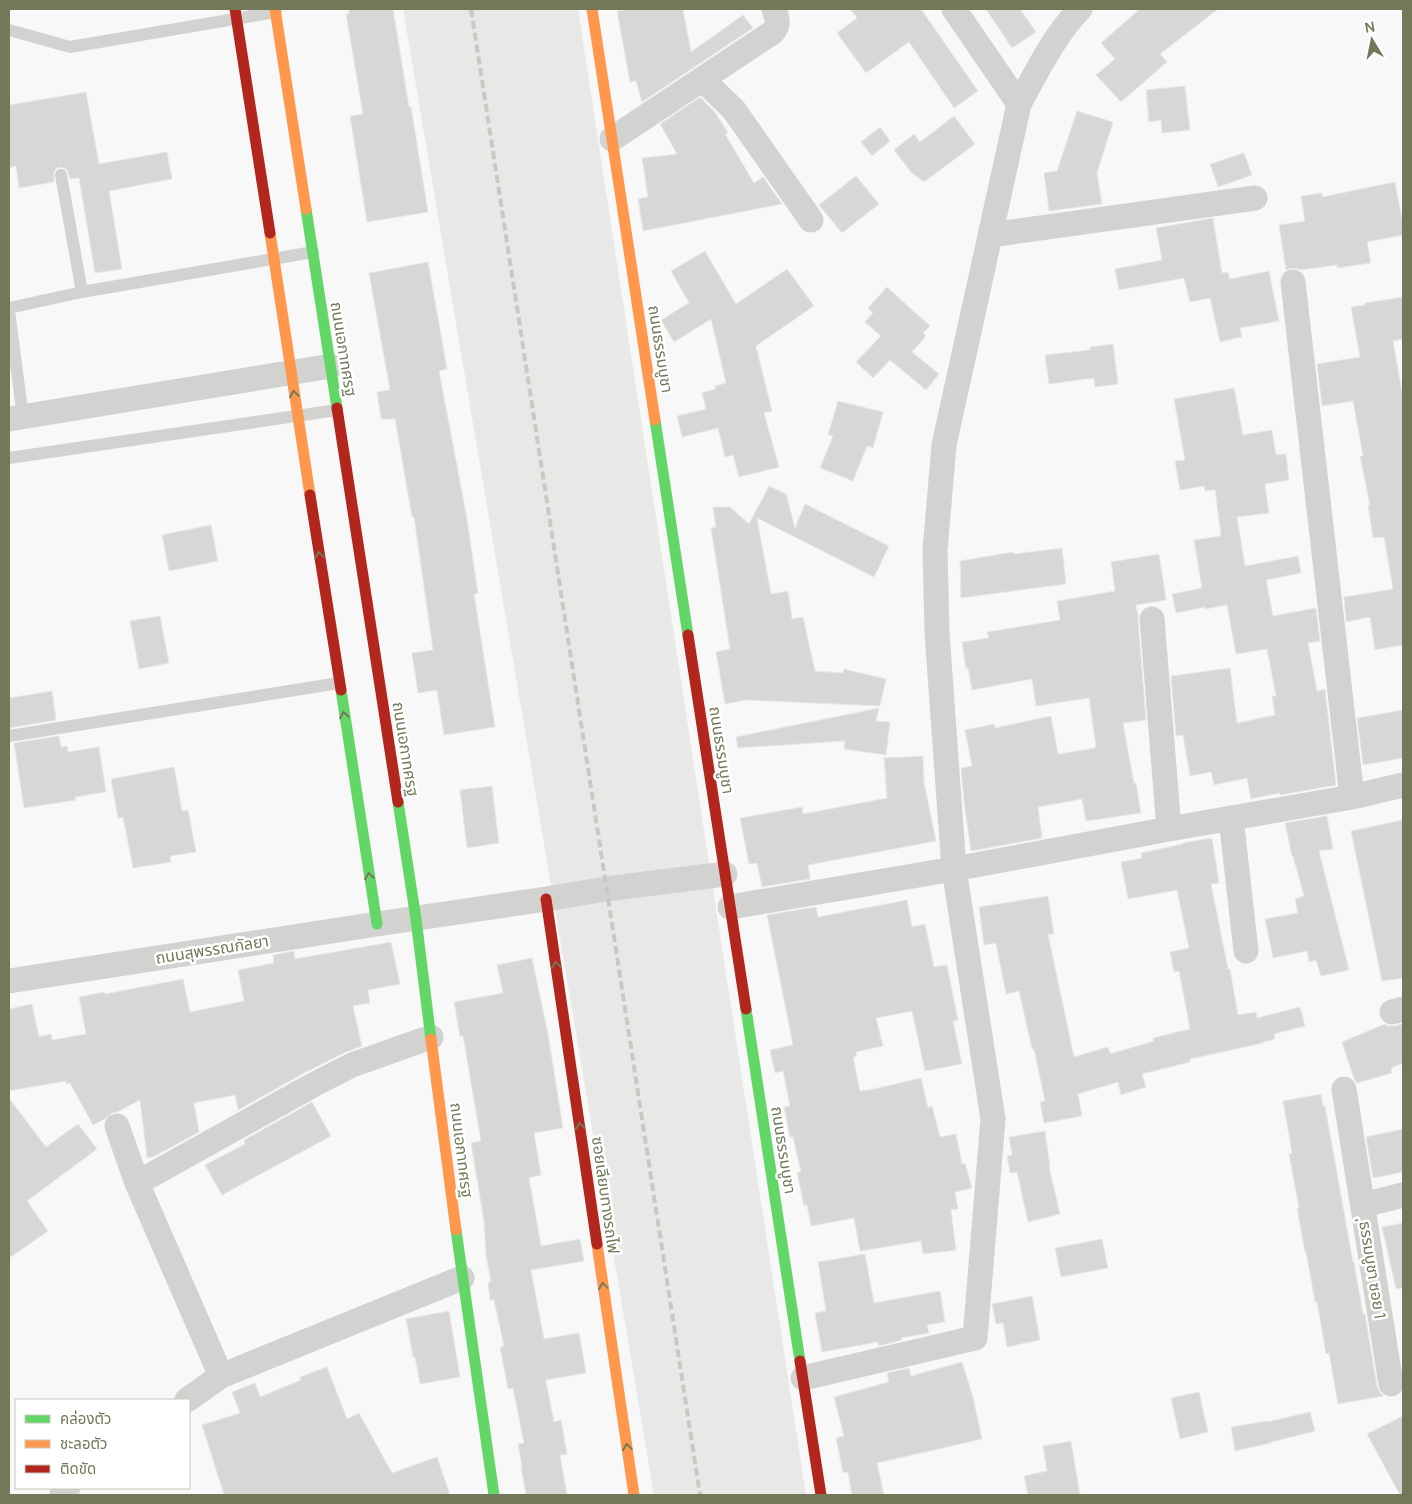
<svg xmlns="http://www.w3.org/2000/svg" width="1412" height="1504" font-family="Manrope,'Noto Sans Thai',sans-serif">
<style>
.built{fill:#e8e8e6}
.building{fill:#d7d8d5;stroke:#e8e8e8}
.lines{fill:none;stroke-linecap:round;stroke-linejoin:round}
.lane{stroke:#d2d3d0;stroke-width:12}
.street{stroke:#d2d3d0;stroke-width:25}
.fast{stroke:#63d668;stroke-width:11}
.slow{stroke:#ff974d;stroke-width:11}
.jam{stroke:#b3261e;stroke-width:11}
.rail{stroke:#c8c8c5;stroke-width:4;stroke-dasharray:8 4;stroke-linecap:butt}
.oneway{stroke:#717958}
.labels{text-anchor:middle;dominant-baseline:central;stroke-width:5;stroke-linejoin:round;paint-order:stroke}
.street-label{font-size:16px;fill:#717958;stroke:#fff}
</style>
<rect width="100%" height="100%" fill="#f8f8f8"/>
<path class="built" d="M 403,9 L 578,9 L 806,1495 L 654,1495 Z"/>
<path class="building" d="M 349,9 L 393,9 L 409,107 L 411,107 L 428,212 L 367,222 L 350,116 L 363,114 L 346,14 L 349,14 Z
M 630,9 L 683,9 L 691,52 L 743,15 L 753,28 L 642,102 L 636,81 L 630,82 L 617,11 Z
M 850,9 L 921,9 L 978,91 L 954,108 L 909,42 L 866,73 L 837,33 L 857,18 Z
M 986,9 L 1020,9 L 1036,32 L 1012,48 Z
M 1140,9 L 1218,9 L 1160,54 L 1167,62 L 1121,102 L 1096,75 L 1115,59 L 1101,43 Z
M 1185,86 L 1190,130 L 1162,133 L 1161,120 L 1149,122 L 1146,90 Z
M 86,92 L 99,164 L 167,152 L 172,179 L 109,191 L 122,269 L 95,273 L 79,178 L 70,179 L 67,170 L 64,168 L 60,167 L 56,169 L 54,172 L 54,182 L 19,188 L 16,166 L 9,168 L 9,105 Z
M 700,97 L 715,112 L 728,133 L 725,134 L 754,183 L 763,177 L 782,204 L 643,231 L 638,199 L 648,197 L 642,158 L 677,154 L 660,124 Z
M 1077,111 L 1113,122 L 1097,173 L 1102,204 L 1049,211 L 1044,173 L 1057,171 Z
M 954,116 L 975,144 L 924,182 L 911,172 L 894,150 L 914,134 L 920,142 Z
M 880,127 L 890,141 L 872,156 L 861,142 Z
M 1244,153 L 1252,175 L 1218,187 L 1210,164 Z
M 856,176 L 879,204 L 842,233 L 819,205 Z
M 1395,182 L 1403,225 L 1403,235 L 1367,242 L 1371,263 L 1337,268 L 1337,265 L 1301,270 L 1292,268 L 1286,270 L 1279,225 L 1305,221 L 1301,196 L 1322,193 L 1322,197 Z
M 1213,218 L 1222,273 L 1228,272 L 1230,279 L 1269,271 L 1279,321 L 1240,328 L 1242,337 L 1220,342 L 1210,298 L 1190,302 L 1184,278 L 1119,290 L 1115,269 L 1162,260 L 1156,228 Z
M 705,251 L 736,304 L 787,269 L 814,306 L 756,346 L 772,411 L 764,413 L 779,467 L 739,477 L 733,455 L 725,457 L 718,428 L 682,437 L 677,416 L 706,409 L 702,393 L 716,389 L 715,386 L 726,383 L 711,319 L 674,342 L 661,320 L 689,303 L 671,271 Z
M 428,262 L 447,369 L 439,371 L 466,513 L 478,593 L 474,594 L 495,727 L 444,735 L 437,690 L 418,693 L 412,653 L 433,650 L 414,517 L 412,517 L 395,419 L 381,419 L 377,392 L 390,390 L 369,273 Z
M 887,287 L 930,326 L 923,333 L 926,336 L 912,352 L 939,374 L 926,390 L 890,360 L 873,378 L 856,362 L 881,336 L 865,322 L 873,313 L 868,308 Z
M 1403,297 L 1403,339 L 1393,341 L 1403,397 L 1403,645 L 1375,650 L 1370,617 L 1346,622 L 1344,597 L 1393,589 L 1384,537 L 1373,538 L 1368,505 L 1370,505 L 1360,456 L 1363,456 L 1353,401 L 1322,406 L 1317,364 L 1360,357 L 1351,307 L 1365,305 L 1365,303 Z
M 1113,344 L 1118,384 L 1095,387 L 1094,378 L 1049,384 L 1045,355 L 1090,350 L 1090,347 Z
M 1234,388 L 1243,435 L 1272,430 L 1276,455 L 1286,454 L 1289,480 L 1265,484 L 1269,513 L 1237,517 L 1245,566 L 1298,556 L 1301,573 L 1266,580 L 1273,616 L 1316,608 L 1320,641 L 1308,643 L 1317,691 L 1325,689 L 1336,785 L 1280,795 L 1280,793 L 1251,799 L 1247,778 L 1214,785 L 1211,772 L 1190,776 L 1183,735 L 1176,736 L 1171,676 L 1230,668 L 1237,723 L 1275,715 L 1272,696 L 1276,696 L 1267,649 L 1236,654 L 1227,605 L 1205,609 L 1205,607 L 1176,613 L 1172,594 L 1202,588 L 1194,540 L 1221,536 L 1215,490 L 1205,491 L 1204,486 L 1180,490 L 1175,461 L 1185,460 L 1174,399 Z
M 838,401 L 883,412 L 873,448 L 867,446 L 853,481 L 820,468 L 833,436 L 828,435 Z
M 769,486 L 786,494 L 795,528 L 805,504 L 889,546 L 874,577 L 757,518 L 771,594 L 788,591 L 792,619 L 803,617 L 815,671 L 843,673 L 844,669 L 886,679 L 880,706 L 746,700 L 725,704 L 716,652 L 730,649 L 711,528 L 716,527 L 713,507 L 730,507 L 749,524 Z
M 211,525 L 218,561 L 169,571 L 162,535 Z
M 1062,548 L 1066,584 L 961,598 L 960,561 L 1013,552 L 1014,554 Z
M 1159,554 L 1166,600 L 1136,605 L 1138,615 L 1138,620 L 1146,720 L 1123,723 L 1134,783 L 1136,783 L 1141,813 L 1086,821 L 1082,799 L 1038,807 L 1042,838 L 971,851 L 964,802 L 961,768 L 972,766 L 965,730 L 994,724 L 995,728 L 1051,716 L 1058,754 L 1095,748 L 1096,747 L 1089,698 L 1036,706 L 1032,679 L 972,690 L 968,668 L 966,669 L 962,642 L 989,638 L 987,632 L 1060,620 L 1057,601 L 1115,591 L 1111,562 Z
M 160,616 L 169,663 L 139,669 L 130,621 Z
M 52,691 L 56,720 L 9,728 L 9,698 Z
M 879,708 L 876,721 L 890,722 L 886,755 L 844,749 L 845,741 L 738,748 L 736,737 Z
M 1403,710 L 1403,758 L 1363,765 L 1357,718 Z
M 59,736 L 61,747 L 67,746 L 68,752 L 99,747 L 106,792 L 75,797 L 76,800 L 24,808 L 14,743 Z
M 923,756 L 924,782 L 936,841 L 808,865 L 810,879 L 762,887 L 757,863 L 749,864 L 740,818 L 802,807 L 803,814 L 887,798 L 884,758 Z
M 174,767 L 182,811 L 188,810 L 196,852 L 170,856 L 171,862 L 133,868 L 123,817 L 118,818 L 111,779 Z
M 492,786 L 499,843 L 467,848 L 460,790 Z
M 1327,816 L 1333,849 L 1319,851 L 1349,970 L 1321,976 L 1316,960 L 1309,962 L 1307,951 L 1273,958 L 1265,919 L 1298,913 L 1295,899 L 1304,896 L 1293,856 L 1292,856 L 1285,823 Z
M 1403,820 L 1403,978 L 1382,981 L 1351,831 Z
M 1212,838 L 1219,883 L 1211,884 L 1228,969 L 1230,969 L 1238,1015 L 1256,1012 L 1257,1018 L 1300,1007 L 1305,1026 L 1274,1034 L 1275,1039 L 1263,1042 L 1263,1043 L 1190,1059 L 1190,1062 L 1142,1074 L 1146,1087 L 1121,1095 L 1118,1082 L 1078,1094 L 1082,1116 L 1044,1123 L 1040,1102 L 1045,1101 L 1034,1049 L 1032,1049 L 1019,991 L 1006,994 L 996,943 L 984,945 L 979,907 L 1048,896 L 1054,934 L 1048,934 L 1074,1057 L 1108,1047 L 1110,1054 L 1154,1041 L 1153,1038 L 1190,1029 L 1179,971 L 1174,972 L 1170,952 L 1189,948 L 1177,890 L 1128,899 L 1121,862 L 1142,858 L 1141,853 L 1183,844 L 1183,843 Z
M 907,900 L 912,927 L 925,924 L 934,967 L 947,965 L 958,1020 L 953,1021 L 962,1064 L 925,1071 L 912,1011 L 876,1018 L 883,1046 L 856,1052 L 857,1056 L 853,1057 L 860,1091 L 865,1090 L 865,1091 L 921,1078 L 928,1108 L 932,1106 L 940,1137 L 956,1134 L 962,1164 L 965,1163 L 972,1188 L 955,1192 L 958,1209 L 951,1210 L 956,1250 L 923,1254 L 921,1241 L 860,1251 L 854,1218 L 811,1226 L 807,1205 L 804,1206 L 797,1172 L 801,1172 L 793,1137 L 790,1137 L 784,1107 L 790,1106 L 783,1071 L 775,1073 L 770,1050 L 793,1045 L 767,915 L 816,907 L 818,917 Z
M 391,942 L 400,984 L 368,990 L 370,1003 L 353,1006 L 362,1046 L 346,1052 L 306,1072 L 238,1110 L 235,1095 L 194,1103 L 199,1132 L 153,1157 L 147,1158 L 140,1100 L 117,1112 L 112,1113 L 105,1119 L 93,1125 L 70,1083 L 66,1084 L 66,1081 L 9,1091 L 9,1009 L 32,1004 L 39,1037 L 51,1034 L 52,1040 L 86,1034 L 79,997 L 104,992 L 105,994 L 183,979 L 190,1012 L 244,1001 L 238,970 L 274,963 L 273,955 L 294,951 L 295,959 Z
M 532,958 L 548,1034 L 563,1128 L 534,1133 L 541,1175 L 529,1178 L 541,1246 L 580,1239 L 584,1261 L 531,1270 L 544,1339 L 579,1333 L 586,1373 L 546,1380 L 546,1382 L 554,1422 L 561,1420 L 567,1454 L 560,1455 L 567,1495 L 526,1495 L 521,1466 L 522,1466 L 518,1444 L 524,1443 L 513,1388 L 508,1389 L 500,1347 L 504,1346 L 494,1300 L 490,1300 L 488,1282 L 491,1282 L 486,1256 L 484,1221 L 471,1143 L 481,1141 L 463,1036 L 460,1037 L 454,1002 L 503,993 L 497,965 Z
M 1385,1024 L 1389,1026 L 1395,1026 L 1403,1024 L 1403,1063 L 1391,1068 L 1392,1073 L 1357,1083 L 1354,1079 L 1342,1042 Z
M 1321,1094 L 1323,1106 L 1325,1106 L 1353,1262 L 1354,1262 L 1363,1314 L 1365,1314 L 1377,1386 L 1380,1393 L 1384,1396 L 1338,1404 L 1329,1353 L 1326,1354 L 1317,1302 L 1315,1302 L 1306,1252 L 1305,1252 L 1297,1208 L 1299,1208 L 1289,1154 L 1292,1153 L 1283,1101 Z
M 9,1098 L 46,1147 L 78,1124 L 97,1149 L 27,1201 L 48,1231 L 9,1258 Z
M 312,1102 L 331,1136 L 222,1195 L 205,1165 L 245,1144 L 244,1140 Z
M 1403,1129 L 1403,1172 L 1373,1178 L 1366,1137 Z
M 1045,1131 L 1050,1166 L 1049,1167 L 1060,1214 L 1028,1222 L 1017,1172 L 1010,1173 L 1007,1156 L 1012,1155 L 1009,1137 Z
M 1403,1223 L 1403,1288 L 1396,1289 L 1382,1227 Z
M 1102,1239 L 1108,1268 L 1061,1277 L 1055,1248 Z
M 865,1254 L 874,1303 L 940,1291 L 945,1322 L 927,1325 L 929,1333 L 901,1338 L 902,1340 L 879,1346 L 878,1342 L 822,1352 L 815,1313 L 826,1311 L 818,1262 Z
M 1032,1296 L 1040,1340 L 1007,1347 L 1003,1323 L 996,1324 L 992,1304 Z
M 449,1311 L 460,1377 L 420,1384 L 415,1357 L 413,1357 L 406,1319 Z
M 962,1362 L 973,1397 L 982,1439 L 877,1463 L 884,1495 L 852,1495 L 848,1472 L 843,1473 L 836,1438 L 844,1436 L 834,1397 L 889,1382 L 887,1373 L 909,1368 L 911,1376 Z
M 327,1367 L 347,1419 L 359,1413 L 392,1473 L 437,1457 L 450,1495 L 224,1495 L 202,1425 L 240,1413 L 232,1392 L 255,1383 L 260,1397 L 301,1380 L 300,1377 Z
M 1199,1392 L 1208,1432 L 1180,1439 L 1171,1398 Z
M 1310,1412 L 1315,1431 L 1271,1442 L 1271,1443 L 1235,1451 L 1231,1427 L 1267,1421 L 1267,1422 Z
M 1403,1416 L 1403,1495 L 1400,1495 L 1367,1434 Z
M 1071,1441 L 1080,1495 L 1028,1495 L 1024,1476 L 1047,1471 L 1043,1446 Z"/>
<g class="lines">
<path class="lane" d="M 9,30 L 70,47 L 276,12
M 61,175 L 82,292
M 9,308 L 82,292 L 313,252
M 9,311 L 23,417
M 9,458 L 337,410
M 9,736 L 339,683"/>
<path class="street" d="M 954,9 L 1019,104
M 702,79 L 734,110 L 811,220
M 612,139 L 773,32 C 780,23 777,19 774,9
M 990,235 L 1255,198
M 1293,282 L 1352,797
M 9,419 L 331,366
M 1152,619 L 1169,829
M 1231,818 L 1246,951
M 730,907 L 954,869 L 1169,829 L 1352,797 L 1403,785
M 9,981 L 377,924 L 546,899 L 606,889 L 725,874
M 1392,1012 L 1403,1009
M 1344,1089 L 1391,1384
M 117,1126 L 137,1183 L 221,1376
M 137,1183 L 313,1085 L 352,1065 L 431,1037
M 1363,1205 L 1403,1195
M 803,1378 L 975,1338 L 993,1119 L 954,869 L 937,633 L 935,550 L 944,445 L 1019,104 C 1036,73 1055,34 1080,9
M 187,1400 L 221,1376 L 462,1278
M 62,1495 L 68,1488"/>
<path class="fast" d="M 306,209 L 337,408
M 655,420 L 688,635
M 341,690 L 377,924
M 398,802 L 416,919 L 431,1039
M 746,1009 L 800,1361
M 456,1230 L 494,1495"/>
<path class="slow" d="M 275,9 L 306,209
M 592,9 L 655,420
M 270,233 L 310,495
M 431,1039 L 456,1230
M 597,1244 L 634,1495"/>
<path class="jam" d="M 235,9 L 270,233
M 337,408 L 398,802
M 310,495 L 341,690
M 688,635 L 746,1009
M 546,899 L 597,1244
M 800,1361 L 821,1495"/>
<path class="rail" d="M 471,9 L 700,1495"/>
</g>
<defs><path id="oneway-chevron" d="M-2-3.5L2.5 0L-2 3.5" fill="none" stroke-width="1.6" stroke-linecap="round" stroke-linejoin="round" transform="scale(1.25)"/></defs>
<g class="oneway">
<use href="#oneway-chevron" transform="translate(294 394) rotate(-99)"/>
<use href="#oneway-chevron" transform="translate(319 555) rotate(-99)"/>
<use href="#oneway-chevron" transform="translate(344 715) rotate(-99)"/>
<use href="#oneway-chevron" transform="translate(369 876) rotate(-99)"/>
<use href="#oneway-chevron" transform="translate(556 965) rotate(-98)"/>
<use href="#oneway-chevron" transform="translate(580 1126) rotate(-98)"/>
<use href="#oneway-chevron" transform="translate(603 1286) rotate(-98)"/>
<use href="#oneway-chevron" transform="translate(627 1447) rotate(-98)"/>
</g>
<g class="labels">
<g class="street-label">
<text transform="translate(344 349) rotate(81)">ถนนเอกาทศรฐ</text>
<text transform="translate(661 349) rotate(81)">ถนนธรรมบูชา</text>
<text transform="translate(406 749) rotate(81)">ถนนเอกาทศรฐ</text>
<text transform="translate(722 750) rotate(81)">ถนนธรรมบูชา</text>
<text transform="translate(212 949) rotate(-9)">ถนนสุพรรณกัลยา</text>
<text transform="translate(462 1150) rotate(83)">ถนนเอกาทศรฐ</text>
<text transform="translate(784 1150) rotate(81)">ถนนธรรมบูชา</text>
<text transform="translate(606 1195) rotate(82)">ซอยเลียบทางรถไฟ</text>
<text transform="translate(1373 1270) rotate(81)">ุธรรมบูชา ซอย 1</text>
</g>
</g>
<rect width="1412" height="1504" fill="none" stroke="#717958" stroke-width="20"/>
<rect x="15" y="1399" width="175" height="90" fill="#ffffff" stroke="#c6c9bc"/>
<rect x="25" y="1415" width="25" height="8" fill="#63d668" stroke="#c6c9bc"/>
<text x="60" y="1424" font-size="15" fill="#717958">คล่องตัว</text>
<rect x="25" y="1440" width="25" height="8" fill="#ff974d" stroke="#c6c9bc"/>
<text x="60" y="1449" font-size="15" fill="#717958">ชะลอตัว</text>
<rect x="25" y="1465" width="25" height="8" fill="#b3261e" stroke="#c6c9bc"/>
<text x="60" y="1474" font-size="15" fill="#717958">ติดขัด</text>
<g transform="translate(1372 40) rotate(350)" stroke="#ffffff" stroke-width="4" paint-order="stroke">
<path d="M0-4L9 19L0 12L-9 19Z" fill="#717958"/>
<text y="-8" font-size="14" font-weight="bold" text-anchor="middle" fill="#717958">N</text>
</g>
</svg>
